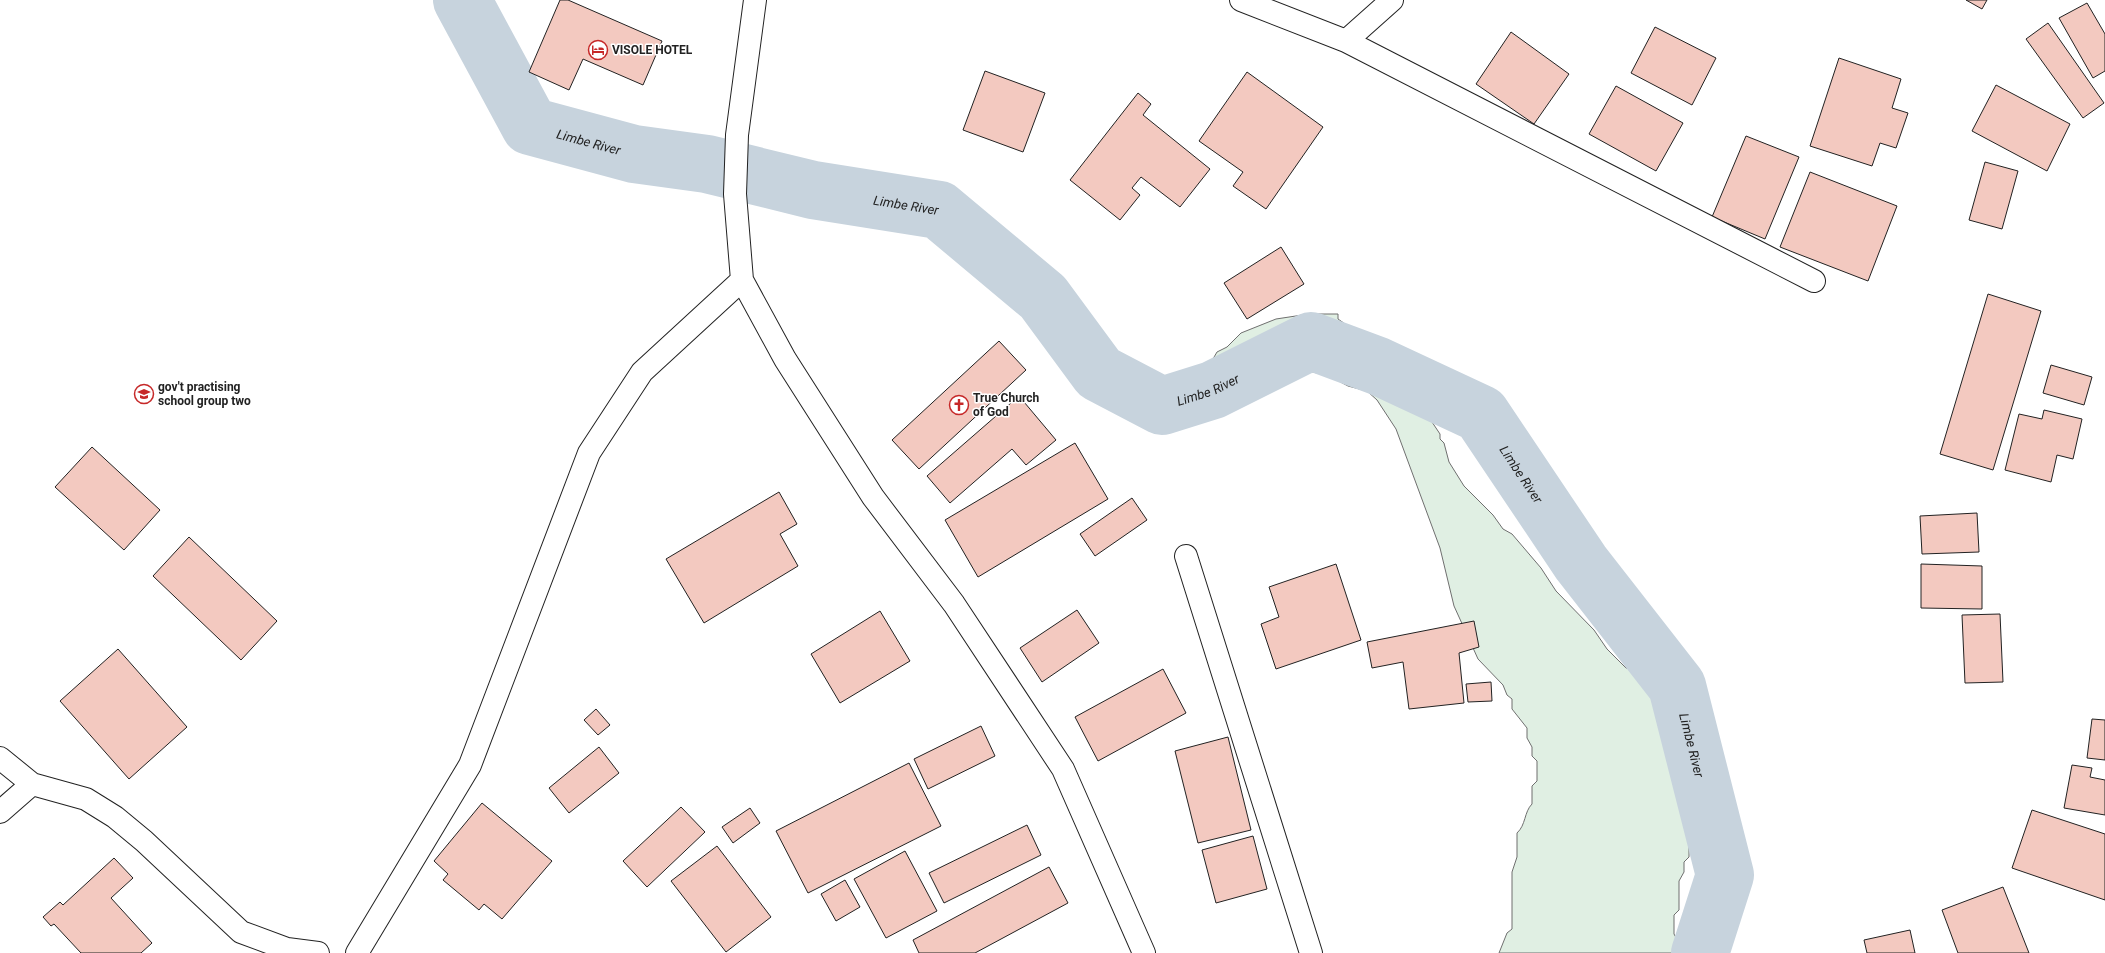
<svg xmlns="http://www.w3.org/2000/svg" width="2105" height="953" font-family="Roboto,sans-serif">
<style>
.green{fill:#e0efe3;stroke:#6f6f6f}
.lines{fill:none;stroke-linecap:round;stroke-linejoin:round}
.river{stroke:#c7d3dd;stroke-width:58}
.building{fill:#f3c9c0;stroke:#222}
.minor-casing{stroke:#222;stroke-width:24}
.minor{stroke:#fff;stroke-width:22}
.labels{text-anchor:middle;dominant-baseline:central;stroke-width:3;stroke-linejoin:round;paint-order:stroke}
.poi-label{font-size:12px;font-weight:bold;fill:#222;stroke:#fff;text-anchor:start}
.water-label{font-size:13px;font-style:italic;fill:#222;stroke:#fff}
</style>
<rect width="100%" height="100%" fill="#fff"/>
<path class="green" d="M 1309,314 L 1338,314 L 1338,319 L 1358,333 L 1377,338 L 1382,343 L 1396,347 L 1406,357 L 1416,371 L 1416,376 L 1425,396 L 1425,405 L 1430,414 L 1430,419 L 1440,434 L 1440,439 L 1444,443 L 1449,462 L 1464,486 L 1493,515 L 1503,529 L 1512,534 L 1541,568 L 1556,591 L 1594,630 L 1607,649 L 1626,668 L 1636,670 L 1655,690 L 1655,695 C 1676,716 1699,741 1703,771 C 1705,780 1703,790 1703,799 C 1703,811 1702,825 1694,833 L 1694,843 L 1689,847 L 1689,857 L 1684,862 L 1684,872 L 1679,881 L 1679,910 L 1674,915 L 1674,934 L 1679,943 L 1679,953 L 1499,953 L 1507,933 L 1512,929 L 1512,872 L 1517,857 L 1517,833 C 1526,825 1524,812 1532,804 L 1532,786 L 1537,781 L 1537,761 L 1532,756 L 1532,747 L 1527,738 L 1527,728 L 1512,709 L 1512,699 L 1507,695 L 1503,685 L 1478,659 L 1469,639 L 1454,606 L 1440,548 L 1396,429 L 1377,400 L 1367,391 L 1348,386 L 1329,376 L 1309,371 L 1285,371 L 1280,376 L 1270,376 C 1263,384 1253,395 1241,395 L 1237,400 L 1217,400 L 1213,390 L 1208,386 L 1208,381 L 1203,376 L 1217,352 L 1227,347 L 1241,333 L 1276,319 Z"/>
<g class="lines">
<path class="river" id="s1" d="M 462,0 L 530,126 L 634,154 L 707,164 L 813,190 L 939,210 L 1043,297 L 1099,373 L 1162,406 L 1213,390 L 1311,341 L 1378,366 L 1481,414 L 1581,563 L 1677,686 L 1725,875 L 1700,953"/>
</g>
<path class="building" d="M 560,0 L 568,0 L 662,41 L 643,85 L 583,59 L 569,90 L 529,72 Z
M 1966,0 L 1987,0 L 1982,9 Z
M 2087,3 L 2105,34 L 2105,71 L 2093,78 L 2059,18 Z
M 2048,23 L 2104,103 L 2083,118 L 2026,39 Z
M 1655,27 L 1716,58 L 1692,105 L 1631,73 Z
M 1511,32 L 1569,74 L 1534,124 L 1476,84 Z
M 1839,58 L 1901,79 L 1892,108 L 1908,113 L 1896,148 L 1880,143 L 1872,166 L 1810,146 Z
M 985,71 L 1045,93 L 1023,152 L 963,130 Z
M 1247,72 L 1323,127 L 1266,209 L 1233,186 L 1243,172 L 1199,141 Z
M 1996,85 L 2070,124 L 2047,171 L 1972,131 Z
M 1616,86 L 1683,123 L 1656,171 L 1589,134 Z
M 1138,93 L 1151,104 L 1143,115 L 1210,169 L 1180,207 L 1141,177 L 1132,188 L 1140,195 L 1120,220 L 1070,180 Z
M 1746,136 L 1799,157 L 1765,239 L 1712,217 Z
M 1985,162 L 2018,171 L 2002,229 L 1969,220 Z
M 1810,172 L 1897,206 L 1868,281 L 1780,247 Z
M 1281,247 L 1304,284 L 1247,319 L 1224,283 Z
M 1988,294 L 2041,311 L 1993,470 L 1940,454 Z
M 999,341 L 1026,370 L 919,469 L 892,440 Z
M 2051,365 L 2092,377 L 2084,405 L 2043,393 Z
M 1019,396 L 1056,440 L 1026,465 L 1012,449 L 950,503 L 927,476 Z
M 2044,410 L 2082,419 L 2073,459 L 2057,455 L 2051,482 L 2005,470 L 2019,414 L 2042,419 Z
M 1075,443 L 1108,499 L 978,577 L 945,520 Z
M 92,447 L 160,510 L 124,550 L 55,487 Z
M 779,492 L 797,524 L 780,534 L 798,566 L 704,623 L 666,559 Z
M 1132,498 L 1147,520 L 1095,556 L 1080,534 Z
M 1977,513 L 1979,552 L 1922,554 L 1920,516 Z
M 189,537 L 277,621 L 241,660 L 153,576 Z
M 1336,564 L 1361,640 L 1276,669 L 1261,624 L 1279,617 L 1269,587 Z
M 1921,564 L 1982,566 L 1982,609 L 1921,608 Z
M 1077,610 L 1099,643 L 1042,682 L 1020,648 Z
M 880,611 L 910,661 L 840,703 L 811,654 Z
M 2000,614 L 2003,682 L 1965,683 L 1962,615 Z
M 1474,621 L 1479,647 L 1459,653 L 1464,703 L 1409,709 L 1403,662 L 1372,668 L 1367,642 Z
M 118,649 L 187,727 L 129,779 L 60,701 Z
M 1163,669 L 1186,713 L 1098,761 L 1075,717 Z
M 1491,682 L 1492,701 L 1468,702 L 1466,684 Z
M 596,709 L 610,725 L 598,735 L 584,720 Z
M 2092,719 L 2105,720 L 2105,760 L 2087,758 Z
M 981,726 L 995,756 L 928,789 L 914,759 Z
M 1228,737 L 1251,830 L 1198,843 L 1175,751 Z
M 599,747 L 619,773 L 569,813 L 549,788 Z
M 909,763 L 941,826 L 808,893 L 776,831 Z
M 2072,765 L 2092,768 L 2090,777 L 2105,780 L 2105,815 L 2064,808 Z
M 482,803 L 552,861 L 502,919 L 484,904 L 479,910 L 443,880 L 448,874 L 434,861 Z
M 681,807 L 705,832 L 647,887 L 623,861 Z
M 750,808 L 760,823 L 733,843 L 722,827 Z
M 2032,810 L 2105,834 L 2105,900 L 2012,868 Z
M 1027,825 L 1041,855 L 944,903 L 929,873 Z
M 1253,836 L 1267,889 L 1216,903 L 1202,850 Z
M 717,846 L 771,917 L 726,952 L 671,881 Z
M 905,851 L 937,911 L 886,938 L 854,879 Z
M 114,858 L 133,878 L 111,898 L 152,943 L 141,953 L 81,953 L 54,924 L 51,926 L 43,917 L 60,902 L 63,905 Z
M 1049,867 L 1068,903 L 975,953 L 919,953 L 913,940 Z
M 845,880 L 860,907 L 836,921 L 821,894 Z
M 2003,887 L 2029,953 L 1958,953 L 1942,910 Z
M 1910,930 L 1915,953 L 1867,953 L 1864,940 Z"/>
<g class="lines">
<defs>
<path id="minor" d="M 755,0 L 737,135 L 735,194 L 742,280 L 785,359 L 873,497 L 954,604 L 1063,769 L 1144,953
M 1241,0 L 1346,41 L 1814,281
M 1346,41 L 1392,0
M 1186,556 L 1311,953
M 0,758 L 32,784
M 0,812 L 32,784 L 86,799 L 115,817 L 144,841 L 241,932 L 287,949 L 318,953
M 357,953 L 470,765 L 589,453 L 642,372 L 742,280"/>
</defs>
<use href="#minor" class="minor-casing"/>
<use href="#minor" class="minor"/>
</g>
<defs>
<symbol id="hotel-ring" viewBox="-11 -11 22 22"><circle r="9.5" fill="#fff" stroke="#c62828" stroke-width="1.5"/><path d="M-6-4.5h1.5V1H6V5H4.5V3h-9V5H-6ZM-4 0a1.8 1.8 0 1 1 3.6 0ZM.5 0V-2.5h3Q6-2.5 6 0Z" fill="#c62828"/></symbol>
<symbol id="school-ring" viewBox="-11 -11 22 22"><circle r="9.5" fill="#fff" stroke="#c62828" stroke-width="1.5"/><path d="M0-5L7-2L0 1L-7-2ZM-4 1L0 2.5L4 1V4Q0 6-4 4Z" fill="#c62828"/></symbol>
<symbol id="church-ring" viewBox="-11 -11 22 22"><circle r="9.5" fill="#fff" stroke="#c62828" stroke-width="1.5"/><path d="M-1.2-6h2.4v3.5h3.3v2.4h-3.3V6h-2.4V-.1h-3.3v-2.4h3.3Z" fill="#c62828"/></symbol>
</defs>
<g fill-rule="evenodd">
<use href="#hotel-ring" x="587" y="39" width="22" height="22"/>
<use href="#school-ring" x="133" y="383" width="22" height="22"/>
<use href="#church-ring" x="948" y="394" width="22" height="22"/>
</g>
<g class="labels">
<g class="poi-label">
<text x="612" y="50">VISOLE HOTEL</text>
<text x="158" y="387">gov't practising<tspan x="158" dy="14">school group two</tspan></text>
<text x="973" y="398">True Church<tspan x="973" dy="14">of God</tspan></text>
</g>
<g class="water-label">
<text stroke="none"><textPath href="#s1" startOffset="204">Limbe River</textPath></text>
<text stroke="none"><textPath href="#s1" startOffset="528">Limbe River</textPath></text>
<text stroke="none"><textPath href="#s1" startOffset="911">Limbe River</textPath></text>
<text stroke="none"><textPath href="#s1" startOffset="1283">Limbe River</textPath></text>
<text stroke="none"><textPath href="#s1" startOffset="1607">Limbe River</textPath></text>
</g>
</g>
</svg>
